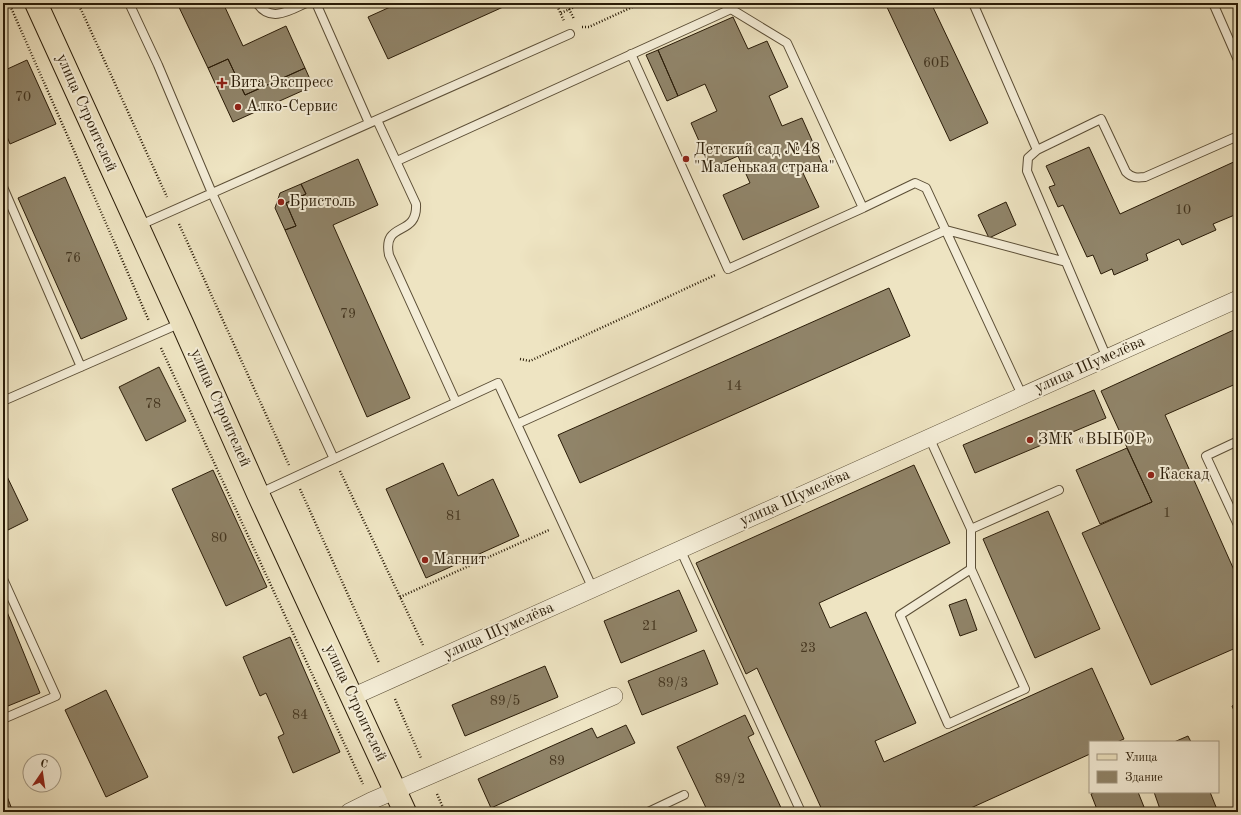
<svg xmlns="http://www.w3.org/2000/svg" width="1241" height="815" font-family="'Old Standard TT',serif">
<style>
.building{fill:#908469;stroke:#2a1c08}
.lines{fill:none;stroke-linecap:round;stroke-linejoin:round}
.service-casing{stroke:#5b4e36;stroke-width:10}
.minor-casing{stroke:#5b4e36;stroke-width:18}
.primary-casing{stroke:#2a1c08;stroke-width:24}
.path{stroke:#2a1c08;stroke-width:2.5;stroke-dasharray:1 2;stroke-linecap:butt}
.service{stroke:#f4edd7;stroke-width:8}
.minor{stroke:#f4edd7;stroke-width:17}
.primary{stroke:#eee4c2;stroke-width:22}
.poi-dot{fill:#8f2418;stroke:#f4edd7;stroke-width:1.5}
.labels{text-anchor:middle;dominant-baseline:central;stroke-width:4;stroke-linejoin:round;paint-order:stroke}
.number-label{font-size:14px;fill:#443620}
.poi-label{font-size:16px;fill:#2a1c08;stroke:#f4edd7;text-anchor:start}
.street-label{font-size:16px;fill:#2a1c08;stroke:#f4edd7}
</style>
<rect width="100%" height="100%" fill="#eee4c2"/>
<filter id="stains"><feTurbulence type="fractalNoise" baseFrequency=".005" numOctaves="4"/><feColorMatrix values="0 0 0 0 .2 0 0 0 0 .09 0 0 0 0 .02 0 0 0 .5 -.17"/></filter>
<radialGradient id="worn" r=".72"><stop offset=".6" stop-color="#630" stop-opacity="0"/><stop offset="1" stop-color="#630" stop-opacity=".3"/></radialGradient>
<path class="building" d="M 177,3 L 223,3 L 243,46 L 286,26 L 305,68 L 245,95 L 228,59 L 208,68 Z
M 399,3 L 512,3 L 388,59 L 368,17 Z
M 885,3 L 931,3 L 988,123 L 950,141 Z
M 733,17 L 748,49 L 767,41 L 788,87 L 769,96 L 782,126 L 802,118 L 823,165 L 803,173 L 819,207 L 743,240 L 723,195 L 750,183 L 738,156 L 711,168 L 691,123 L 717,111 L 705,84 L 678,96 L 658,50 Z
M 658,50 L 678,96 L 667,101 L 646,55 Z
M 228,59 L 245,95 L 305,68 L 313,86 L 233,122 L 208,68 Z
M 27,60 L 56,124 L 10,144 L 3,127 L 3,71 Z
M 1089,147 L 1120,214 L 1238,160 L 1238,216 L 1237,214 L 1213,224 L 1216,230 L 1182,245 L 1179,239 L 1146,254 L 1148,260 L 1114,275 L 1112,269 L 1101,274 L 1093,255 L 1087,257 L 1063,205 L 1058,207 L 1049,187 L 1055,185 L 1046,166 Z
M 358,159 L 378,205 L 333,225 L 410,398 L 367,417 L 285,230 L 296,226 L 286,203 L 306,194 L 301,184 Z
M 65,177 L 127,319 L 81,339 L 18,198 Z
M 301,184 L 306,194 L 286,203 L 296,226 L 285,230 L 275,208 L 280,193 Z
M 1006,202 L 1016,225 L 989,238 L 978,215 Z
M 889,288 L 910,336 L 580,483 L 558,435 Z
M 1238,328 L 1238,383 L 1165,415 L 1238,579 L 1238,647 L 1151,685 L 1082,533 L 1152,502 L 1101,391 Z
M 159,367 L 186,421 L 146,441 L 119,387 Z
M 1094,390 L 1106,418 L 975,473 L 963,445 Z
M 1127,448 L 1152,502 L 1100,524 L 1076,470 Z
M 443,463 L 458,496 L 493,479 L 519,536 L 426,578 L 386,489 Z
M 914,465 L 950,543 L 819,603 L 830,628 L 866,612 L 916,723 L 875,741 L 884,762 L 1092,668 L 1124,739 L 1117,742 L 1090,742 L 1090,754 L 962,812 L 823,812 L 757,668 L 746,674 L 696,563 Z
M 3,468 L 28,520 L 4,532 L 3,530 Z
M 213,470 L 267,587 L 226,606 L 172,489 Z
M 1048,511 L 1100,629 L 1035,658 L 983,539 Z
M 679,590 L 697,631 L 621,663 L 604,621 Z
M 966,599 L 977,630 L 960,636 L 949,605 Z
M 3,602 L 40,693 L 3,708 Z
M 290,637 L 340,752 L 293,773 L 278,737 L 284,734 L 266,693 L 260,696 L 243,657 Z
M 704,650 L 718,684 L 642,715 L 628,681 Z
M 545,666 L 558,697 L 465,736 L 452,705 Z
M 106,690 L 148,777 L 106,797 L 65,710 Z
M 1238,703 L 1238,720 L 1232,706 Z
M 745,715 L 754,734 L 748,737 L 783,812 L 708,812 L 677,747 Z
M 626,725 L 635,743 L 491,808 L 478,779 L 592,728 L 597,738 Z
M 1188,736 L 1191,742 L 1174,742 Z
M 3,786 L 13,812 L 3,812 Z
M 1095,792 L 1138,792 L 1146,812 L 1098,812 L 1091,794 Z
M 1154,792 L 1210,792 L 1218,812 L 1161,812 Z"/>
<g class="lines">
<defs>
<path id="service" d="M 129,3 L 158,65 L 212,193 L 334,459
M 257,3 C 270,23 289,11 306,3
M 316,3 L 369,123
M 973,3 L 1037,150
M 1213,3 L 1238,60
M 631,54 L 728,269 L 863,208
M 377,120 L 416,204 C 418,238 382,220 389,255 L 456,402
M 397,161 L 731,9 L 787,43 L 863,208 L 915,183 L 926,188 L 1022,395
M 3,187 L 81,367
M 138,226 L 570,34
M 1107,358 L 1027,171 L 1028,158 L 1037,150 L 1101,119 L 1126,172 C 1132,178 1137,178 1145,177 L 1238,136
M 3,401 L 181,323
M 517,424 L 946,230 L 1066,262
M 929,437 L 971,529 L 971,569 L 1025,689 L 948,724 L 900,615 L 971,569
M 1238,441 L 1206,456 L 1238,525
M 258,494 L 498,383 L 593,589
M 971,529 L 1059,490
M 680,549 L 801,812
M 3,579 L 56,696 L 3,719
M 648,812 L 684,795
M 1063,812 L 1064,812"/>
<path id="minor" d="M 352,697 L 1238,299
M 349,812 L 371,801 L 429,776 L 614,696"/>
<path id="primary" d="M 36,3 L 182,323 L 258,494 L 405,812"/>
</defs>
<use href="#service" class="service-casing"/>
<use href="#minor" class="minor-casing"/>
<use href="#primary" class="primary-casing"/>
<path class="path" d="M 9,3 L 149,321
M 78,3 L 167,197
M 556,3 L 564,21
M 569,9 L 574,19
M 561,13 L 583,3
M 582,27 L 589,27 L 641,3
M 179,224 L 289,465
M 161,348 L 363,784
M 520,359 L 530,361 L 715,275
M 340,471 L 423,645
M 300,489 L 379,663
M 400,597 L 549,530
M 395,699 L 421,758
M 437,794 L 445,812"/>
<use href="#service" class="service"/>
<use href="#minor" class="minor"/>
<use href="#primary" class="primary"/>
</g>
<g class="poi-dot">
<path d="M220 77h4v4h4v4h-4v4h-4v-4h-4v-4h4z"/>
<circle cx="238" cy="107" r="4"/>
<circle cx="686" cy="159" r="4"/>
<circle cx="281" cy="202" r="4"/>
<circle cx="1030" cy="440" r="4"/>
<circle cx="1151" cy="475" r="4"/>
<circle cx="425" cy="560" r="4"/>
</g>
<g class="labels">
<g class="number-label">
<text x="936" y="63">60Б</text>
<text x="23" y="97">70</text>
<text x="1183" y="210">10</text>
<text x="73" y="258">76</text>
<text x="348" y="314">79</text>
<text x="734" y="386">14</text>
<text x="153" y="404">78</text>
<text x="1167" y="513">1</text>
<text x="454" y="516">81</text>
<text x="219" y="538">80</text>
<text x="650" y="626">21</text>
<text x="808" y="648">23</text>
<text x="673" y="683">89/3</text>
<text x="505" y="701">89/5</text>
<text x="300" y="715">84</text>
<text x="557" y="761">89</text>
<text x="730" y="779">89/2</text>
</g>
<g class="poi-label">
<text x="230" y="83">Вита Экспресс</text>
<text x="246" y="107">Алко-Сервис</text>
<text x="694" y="150">Детский сад №48<tspan x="694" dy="18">"Маленькая страна"</tspan></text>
<text x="289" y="202">Бристоль</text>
<text x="1038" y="440">ЗМК «ВЫБОР»</text>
<text x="1159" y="475">Каскад</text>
<text x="433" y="560">Магнит</text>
</g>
<g class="street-label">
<text transform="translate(86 113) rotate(66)">улица Строителей</text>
<text transform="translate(1090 365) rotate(-24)">улица Шумелёва</text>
<text transform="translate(220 408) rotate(66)">улица Строителей</text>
<text transform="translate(795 498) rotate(-24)">улица Шумелёва</text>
<text transform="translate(499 631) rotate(-24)">улица Шумелёва</text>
<text transform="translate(355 703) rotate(65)">улица Строителей</text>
</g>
</g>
<rect width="1241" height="815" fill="none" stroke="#eee4c2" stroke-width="16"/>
<rect x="4" y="4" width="1233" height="807" fill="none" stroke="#2a1c08" stroke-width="2"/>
<rect x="8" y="8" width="1225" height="799" fill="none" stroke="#2a1c08"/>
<rect x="1089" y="741" width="130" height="52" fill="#f4edd7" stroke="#a39984"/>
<rect x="1097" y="754" width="20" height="6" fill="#eee4c2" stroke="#a39984"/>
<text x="1125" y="761" font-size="12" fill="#2a1c08">Улица</text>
<rect x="1097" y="771" width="20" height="12" fill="#908469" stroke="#a39984"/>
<text x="1125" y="781" font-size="12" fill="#2a1c08">Здание</text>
<g transform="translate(42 773) rotate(13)"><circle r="19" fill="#f4edd7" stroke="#a39984"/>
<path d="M0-3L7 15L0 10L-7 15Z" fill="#8f2418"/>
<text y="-6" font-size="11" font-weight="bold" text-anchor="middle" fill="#2a1c08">С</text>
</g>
<rect width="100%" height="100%" filter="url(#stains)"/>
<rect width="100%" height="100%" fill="url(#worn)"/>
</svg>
